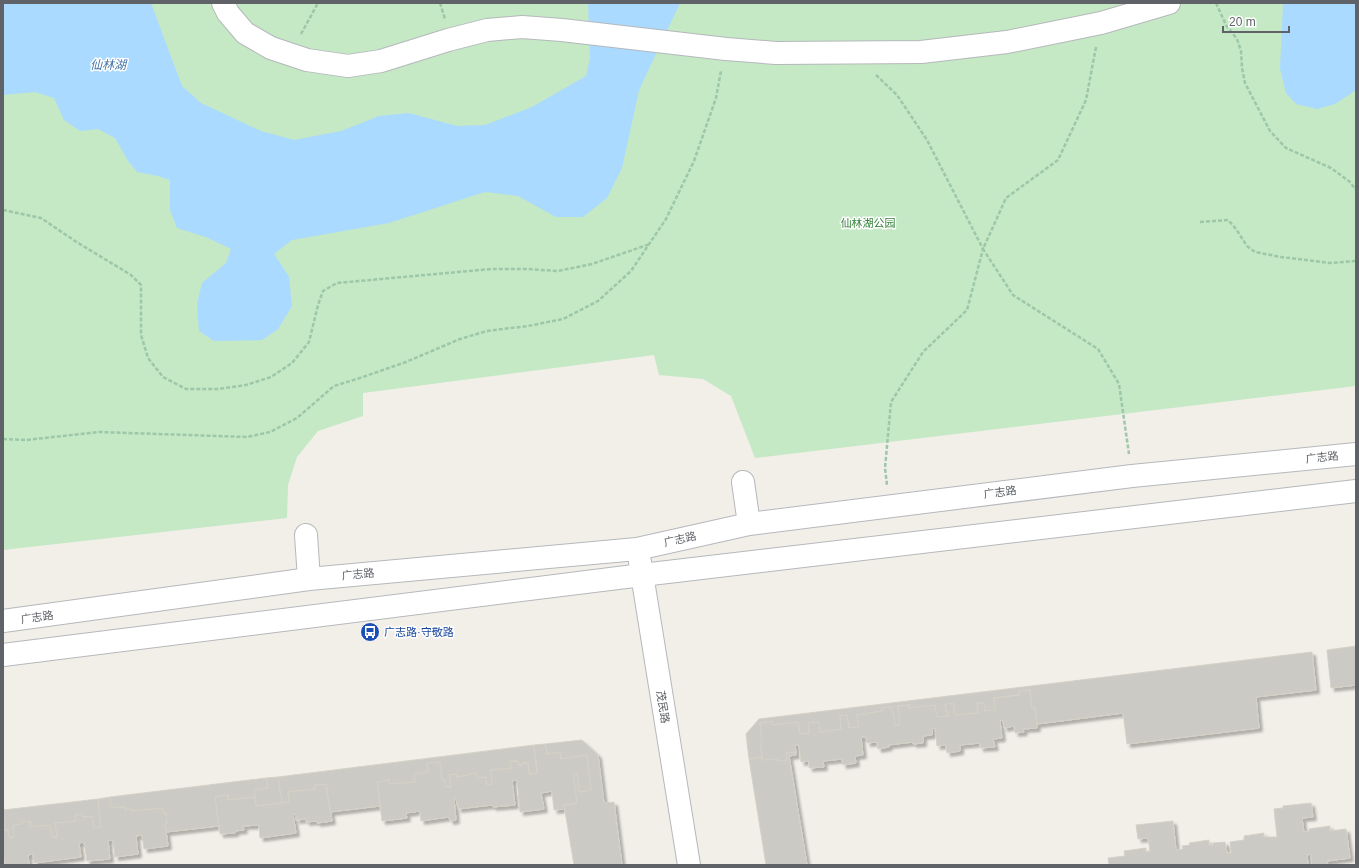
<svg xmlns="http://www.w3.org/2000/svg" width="1359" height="868" font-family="Helvetica,'Noto Sans SC',sans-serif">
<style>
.green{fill:#c5e8c5}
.water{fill:#aadaff}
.building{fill:#cccac5;stroke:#d6d1c6;filter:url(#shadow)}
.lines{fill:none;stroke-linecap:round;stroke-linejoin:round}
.minor-casing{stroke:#b5b8bc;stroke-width:24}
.path{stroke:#9cc7a9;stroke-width:2.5;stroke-dasharray:4 2;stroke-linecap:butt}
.minor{stroke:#fff;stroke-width:22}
.labels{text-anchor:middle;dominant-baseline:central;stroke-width:3;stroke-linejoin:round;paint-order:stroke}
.park-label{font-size:11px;fill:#348238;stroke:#fff}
.street-label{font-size:11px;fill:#5f6368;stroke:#fff}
.transit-label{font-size:11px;fill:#164399;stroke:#fff;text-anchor:start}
.water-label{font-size:12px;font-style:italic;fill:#4174aa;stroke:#fff}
</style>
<defs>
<filter id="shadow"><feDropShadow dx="3.5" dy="3.5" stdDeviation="1" flood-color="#0004"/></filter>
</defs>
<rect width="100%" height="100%" fill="#f1efe8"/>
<path class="green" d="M 3,3 L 1356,3 L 1356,386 L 755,458 L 731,396 L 703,379 L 659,375 L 654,355 L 363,393 L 363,416 L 318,431 L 297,457 L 288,485 L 287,518 L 3,550 Z"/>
<path class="water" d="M 3,3 L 151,3 L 182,86 L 201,103 L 261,131 L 294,140 L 341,131 L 379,116 L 409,113 L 457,126 L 485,125 L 532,107 L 586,76 L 590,58 L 588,3 L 680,3 L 639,90 L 622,168 L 607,198 L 583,217 L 556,217 L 518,196 L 485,192 L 389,223 L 292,240 L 274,254 L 289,277 L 292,306 L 278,329 L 262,340 L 214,341 L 199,331 L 197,304 L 202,283 L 226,263 L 231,249 L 208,238 L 177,228 L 170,210 L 170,180 L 158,176 L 137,172 L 128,161 L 115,138 L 98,129 L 80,131 L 64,120 L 54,98 L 35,92 L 3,95 Z
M 1283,3 L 1356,3 L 1356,90 L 1335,104 L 1317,109 L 1296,104 L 1286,93 L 1280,69 Z"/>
<path class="building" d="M 1356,646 L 1356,685 L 1331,688 L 1327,650 Z
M 1312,652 L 1316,690 L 1256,697 L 1259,728 L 1127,744 L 1123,713 L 1037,724 L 1035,708 L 1032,709 L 1030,690 L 1019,691 L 1019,695 L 994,698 L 995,710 L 985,711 L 984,703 L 977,703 L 978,713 L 955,715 L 953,703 L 945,704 L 946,712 L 948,712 L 948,716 L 937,717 L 935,705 L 909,708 L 909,705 L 898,706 L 900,725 L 895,725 L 892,707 L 882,708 L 882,711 L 857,715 L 859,727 L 849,728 L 847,715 L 840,716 L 841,729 L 820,732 L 819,722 L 808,723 L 809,733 L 800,734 L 798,722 L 773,725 L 772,721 L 760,723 L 762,741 L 760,742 L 762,757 L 749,759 L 746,734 L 759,719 Z
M 1030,690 L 1032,709 L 1035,708 L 1037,728 L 1023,729 L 1024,732 L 1015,733 L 1014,726 L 1004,728 L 1003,720 L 1000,720 L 1002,738 L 993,739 L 995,747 L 980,748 L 980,743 L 960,745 L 960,751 L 947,753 L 946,745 L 937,746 L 935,728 L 932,728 L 932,735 L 923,736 L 923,743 L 913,744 L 913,742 L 888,745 L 889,747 L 878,749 L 877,742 L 867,743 L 866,737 L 861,737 L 863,755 L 855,756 L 856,763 L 843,765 L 842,759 L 823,761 L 824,767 L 809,768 L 809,761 L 801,762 L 799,745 L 795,745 L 796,752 L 786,753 L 787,760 L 778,761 L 777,759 L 762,760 L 760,742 L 762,741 L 760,723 L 772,721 L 773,725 L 798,722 L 800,734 L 809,733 L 808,723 L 819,722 L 820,732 L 841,729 L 840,716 L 847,715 L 849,728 L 859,727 L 857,715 L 882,711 L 882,708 L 892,707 L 895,725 L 900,725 L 898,706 L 909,705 L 909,708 L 935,705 L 937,717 L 948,716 L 948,712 L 946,712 L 945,704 L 953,703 L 955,715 L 978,713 L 977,703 L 984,703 L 985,711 L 995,710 L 994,698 L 1019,695 L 1019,691 Z
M 582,740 L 598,755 L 604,803 L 614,802 L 622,865 L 574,865 L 564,805 L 577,803 L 573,774 L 577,773 L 579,792 L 591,790 L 587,755 L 561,759 L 560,752 L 547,754 L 545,744 Z
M 545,744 L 547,754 L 560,752 L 561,759 L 587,755 L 591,790 L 579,792 L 577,773 L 573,774 L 577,803 L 564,805 L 565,809 L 554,810 L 552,791 L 541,793 L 544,809 L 520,812 L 517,780 L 512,781 L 515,805 L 493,807 L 492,805 L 458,809 L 456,798 L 454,798 L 456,820 L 450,821 L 449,817 L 421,821 L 420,811 L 406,813 L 407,818 L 382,821 L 377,782 L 389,780 L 390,784 L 415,782 L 414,774 L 428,772 L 427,763 L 440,762 L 442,780 L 445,780 L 446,787 L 451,787 L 449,775 L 457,774 L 457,777 L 476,773 L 477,778 L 486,777 L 487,785 L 492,784 L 491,770 L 511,768 L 510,761 L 518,761 L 519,765 L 522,765 L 522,763 L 528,763 L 529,774 L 537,773 L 534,745 Z
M 534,745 L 537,773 L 529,774 L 528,763 L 522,763 L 522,765 L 519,765 L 518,761 L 510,761 L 511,768 L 491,770 L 492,784 L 487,785 L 486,777 L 477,778 L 476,773 L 457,777 L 457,774 L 449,775 L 451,787 L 446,787 L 445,780 L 442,780 L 440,762 L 427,763 L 428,772 L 414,774 L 415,782 L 390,784 L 389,780 L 377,782 L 380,806 L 330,812 L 326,784 L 315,785 L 315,789 L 288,792 L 289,802 L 282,803 L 278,777 Z
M 796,752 L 796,755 L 789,756 L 807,865 L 766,865 L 749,759 L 762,757 L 762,760 L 777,759 L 778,761 L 787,760 L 786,753 Z
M 278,777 L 282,803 L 256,806 L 254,790 L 268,788 L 266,778 Z
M 266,778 L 268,788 L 254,790 L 255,797 L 228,800 L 228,795 L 215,797 L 219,826 L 166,832 L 165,823 L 167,823 L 166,813 L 163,813 L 162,808 L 132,811 L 132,809 L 125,810 L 125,807 L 111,808 L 110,797 Z
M 326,784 L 332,821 L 317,823 L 317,821 L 306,822 L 306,819 L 296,820 L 296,814 L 293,815 L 296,833 L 260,838 L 259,825 L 243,826 L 244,830 L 235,831 L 235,833 L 220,834 L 215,797 L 228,795 L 228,800 L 255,797 L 256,806 L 282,803 L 289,802 L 288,792 L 315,789 L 315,785 Z
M 110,797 L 111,808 L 125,807 L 125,810 L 132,809 L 132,811 L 162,808 L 163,813 L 166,813 L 167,823 L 165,823 L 168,846 L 144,849 L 142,835 L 136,836 L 138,854 L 115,857 L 113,840 L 108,840 L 110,859 L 87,861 L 84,842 L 79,843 L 81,857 L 34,863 L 33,854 L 28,855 L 29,865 L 5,865 L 3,852 L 3,810 L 5,830 L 8,830 L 9,837 L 14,837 L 13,825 L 22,824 L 21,822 L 30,821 L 30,827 L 50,825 L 52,837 L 57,837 L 55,823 L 76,821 L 75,815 L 83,814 L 83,817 L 92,816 L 94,828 L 101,827 L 98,799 Z
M 98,799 L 101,827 L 94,828 L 92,816 L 83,817 L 83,814 L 75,815 L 76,821 L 55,823 L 57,837 L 52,837 L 50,825 L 30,827 L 30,821 L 21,822 L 22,824 L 13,825 L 14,837 L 9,837 L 8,830 L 5,830 L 3,810 Z
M 1311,803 L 1313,817 L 1302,818 L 1304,832 L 1309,831 L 1309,829 L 1330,826 L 1330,831 L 1346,829 L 1350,858 L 1327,861 L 1328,865 L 1312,865 L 1311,854 L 1307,855 L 1308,865 L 1109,865 L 1108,858 L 1125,856 L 1124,851 L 1146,848 L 1146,852 L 1150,851 L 1148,838 L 1138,839 L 1136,825 L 1173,821 L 1176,850 L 1183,849 L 1182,846 L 1190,845 L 1189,843 L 1209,840 L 1209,845 L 1213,845 L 1213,843 L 1225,842 L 1227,853 L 1231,853 L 1230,842 L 1244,840 L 1244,836 L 1264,833 L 1264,837 L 1277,837 L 1274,809 L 1283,808 L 1283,806 Z"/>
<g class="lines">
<defs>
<path id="minor" d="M 223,3 L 228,13 L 245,33 L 271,48 L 307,60 L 348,66 L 381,61 L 448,40 L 487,30 L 522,27 L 562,30 L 726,49 L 776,53 L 921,52 L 1007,42 L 1101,23 L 1169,3
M 743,482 L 749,524
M 306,535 L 309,579
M 640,562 L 689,865
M 3,621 L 309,579 L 637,549 L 749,524 L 1132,476 L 1356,454
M 3,655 L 642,575 L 1356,491"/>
</defs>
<use href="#minor" class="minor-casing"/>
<path class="path" d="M 440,3 L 445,19
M 1216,3 L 1226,25 L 1237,39 L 1241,51 L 1242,68 L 1245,83 L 1270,131 L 1286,148 L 1331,168 L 1350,182 L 1356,190
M 301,34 L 318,3
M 1096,47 L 1086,100 L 1058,160 L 1006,198 L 983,249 L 1013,295 L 1098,349 L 1119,384 L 1129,454
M 876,75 L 897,95 L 927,140 L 983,249 L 967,310 L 923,352 L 891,402 L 885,468 L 887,485
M 3,210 L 41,218 L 75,241 L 131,275 L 141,285 L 141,335 L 148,358 L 163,377 L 186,389 L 218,389 L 246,385 L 271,377 L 292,363 L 309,342 L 318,305 L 323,291 L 337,283 L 491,269 L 527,269 L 558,271 L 592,264 L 650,244
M 1200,222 L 1228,220 L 1236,229 L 1247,246 L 1255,252 L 1281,257 L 1330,263 L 1356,261
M 3,439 L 26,440 L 99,432 L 247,437 L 270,432 L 297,418 L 334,386 L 360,378 L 406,362 L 460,339 L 487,331 L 528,326 L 563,319 L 598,301 L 631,271 L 666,219 L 694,161 L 716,98 L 721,71"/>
<use href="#minor" class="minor"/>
</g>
<defs>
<symbol id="bus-disc" viewBox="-11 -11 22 22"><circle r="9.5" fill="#1a4fb4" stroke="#fff"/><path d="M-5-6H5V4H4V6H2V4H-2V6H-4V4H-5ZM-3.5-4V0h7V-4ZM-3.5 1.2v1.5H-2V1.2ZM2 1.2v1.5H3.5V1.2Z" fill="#fff"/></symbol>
</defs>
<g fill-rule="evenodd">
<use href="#bus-disc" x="359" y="621" width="22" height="22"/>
</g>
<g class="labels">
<g class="park-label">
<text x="868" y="223">仙林湖公园</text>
</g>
<g class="street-label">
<text transform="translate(1322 457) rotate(-6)">广志路</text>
<text transform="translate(1000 492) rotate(-7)">广志路</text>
<text transform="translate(680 539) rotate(-13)">广志路</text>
<text transform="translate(358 574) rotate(-5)">广志路</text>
<text transform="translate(37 617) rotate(-8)">广志路</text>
<text transform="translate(663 707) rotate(81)">茂民路</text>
</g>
<g class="transit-label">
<text x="384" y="632">广志路·守敬路</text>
</g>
<g class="water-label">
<text x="108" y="65">仙林湖</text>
</g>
</g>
<rect width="1359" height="868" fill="none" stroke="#5f6368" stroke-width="8"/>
<path d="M1223 26v6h66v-6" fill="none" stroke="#5f6368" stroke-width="2"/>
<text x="1229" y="26" font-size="12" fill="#5f6368" stroke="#ffffff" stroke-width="3" paint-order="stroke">20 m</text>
</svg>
